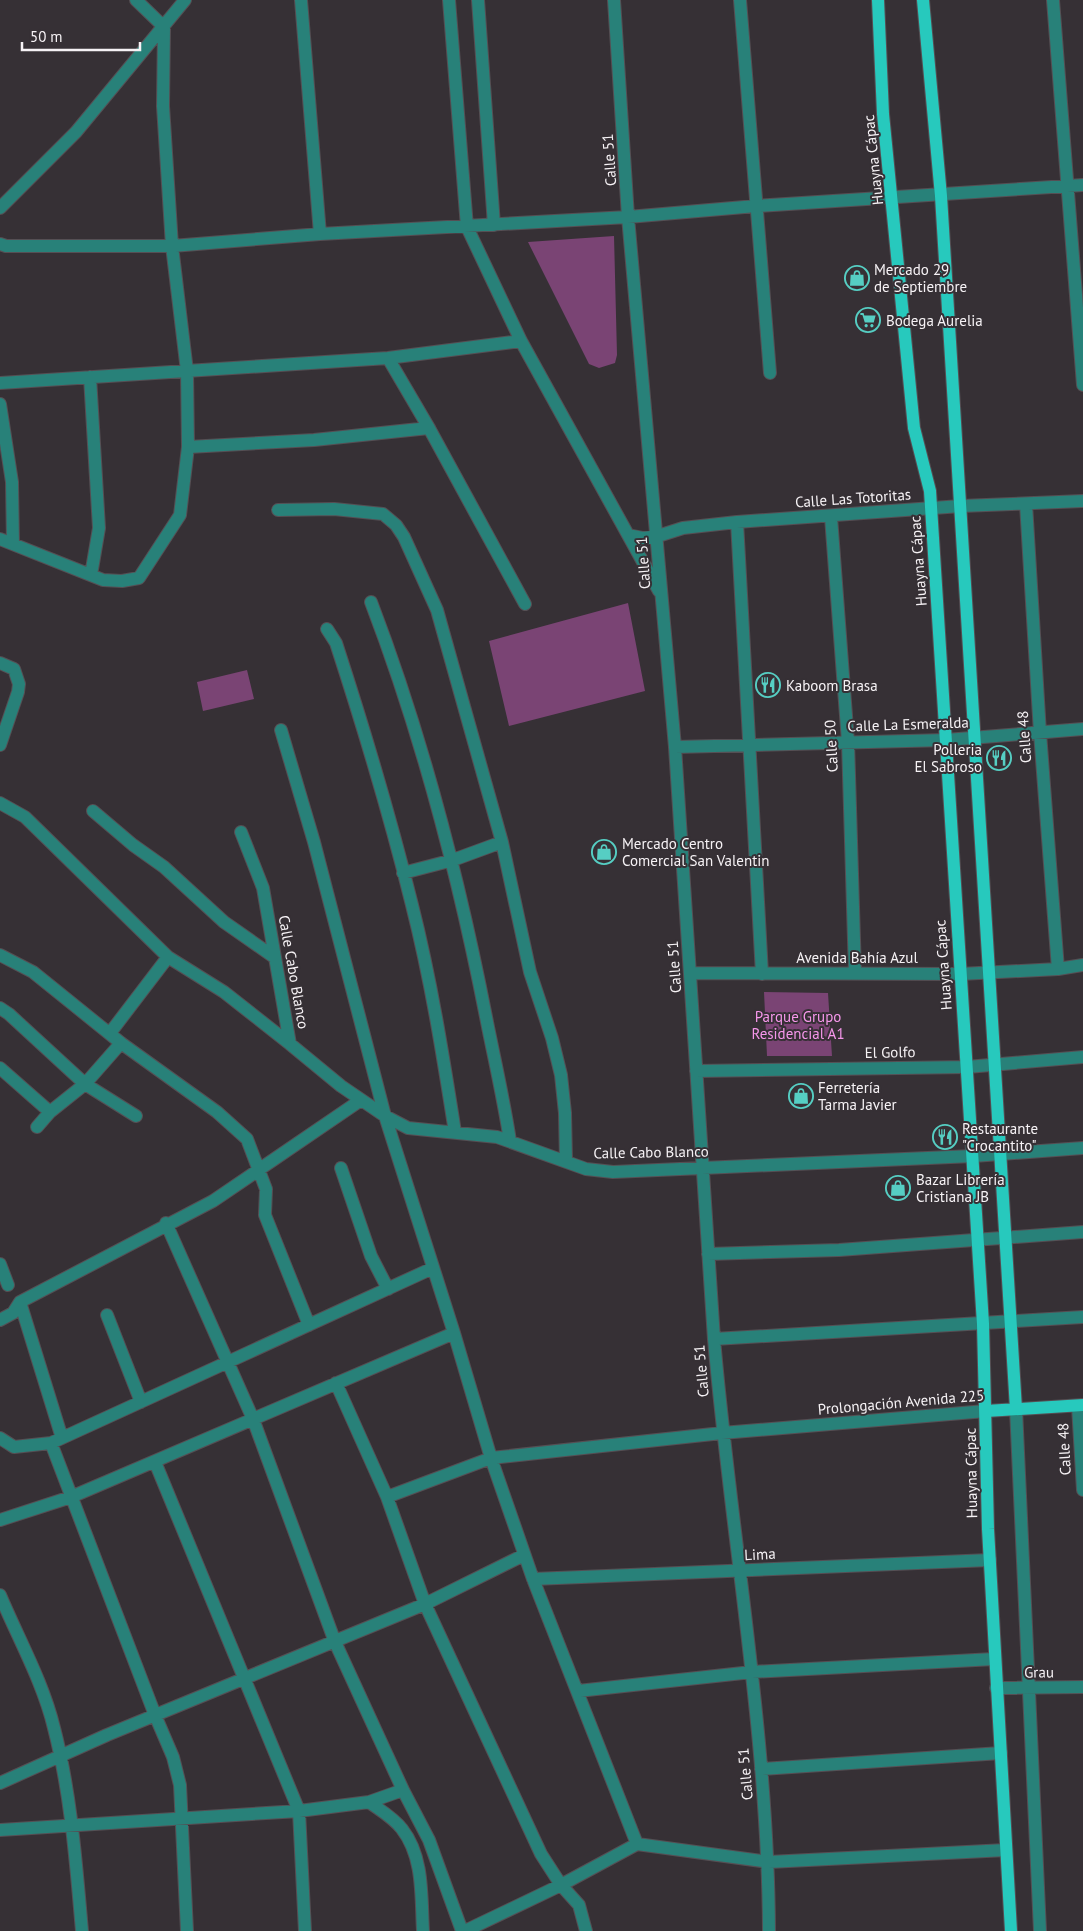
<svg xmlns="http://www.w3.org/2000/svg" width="1083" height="1931" font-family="'PT Sans',sans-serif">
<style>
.green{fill:#7a4474}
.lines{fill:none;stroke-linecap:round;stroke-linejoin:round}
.minor-casing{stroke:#554f54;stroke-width:14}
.major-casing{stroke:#554f54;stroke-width:14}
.minor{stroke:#288179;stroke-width:12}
.major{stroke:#27c9bd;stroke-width:12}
.labels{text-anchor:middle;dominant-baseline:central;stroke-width:4;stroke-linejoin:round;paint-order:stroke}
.street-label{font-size:15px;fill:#f6f2f5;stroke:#363035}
.poi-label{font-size:15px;fill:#f6f2f5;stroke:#363035;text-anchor:start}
.park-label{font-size:15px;fill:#f697eb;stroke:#363035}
</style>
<rect width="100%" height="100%" fill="#363035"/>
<path class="green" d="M 614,236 L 617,355 L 615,363 L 599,368 L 589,364 L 528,242 Z
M 628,603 L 645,691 L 509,726 L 489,641 Z
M 247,670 L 254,699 L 203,711 L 197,682 Z
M 764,992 L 828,993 L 832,1056 L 767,1056 Z"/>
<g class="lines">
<defs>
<path id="minor" d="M 301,0 L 320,234
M 449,0 L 467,227 L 521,341 L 659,591
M 478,0 L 494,225
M 614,0 L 628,217 L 675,747 L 714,1339 C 731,1536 768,1733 769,1931
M 740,0 L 770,373
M 1053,0 L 1083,385
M 0,208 L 76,132 L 185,0
M 0,244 L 6,246 L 172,246 L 320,234 L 628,217 L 756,206 L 1083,185
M 388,358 L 429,428 L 525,604
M 90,377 L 99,528 L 91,575
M 0,383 L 388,358 L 521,341
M 0,404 L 12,482 L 13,544
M 188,447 L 314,440 L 429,428
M 1026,504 L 1040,733 L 1058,969
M 278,510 L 334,509 L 383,514 L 396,525 L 404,537 L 437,610 L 502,842 L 530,972 L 552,1038 L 561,1075 L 565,1113 L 566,1161
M 831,517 L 848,742 L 855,973
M 737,522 L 762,974
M 628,535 L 643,538 L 658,536 L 683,528 L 737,522 L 961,506 L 1083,501
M 0,539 L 103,580 L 122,581 L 139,578 L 180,515 L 188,447 L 187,371 L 172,246 L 163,106 L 164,27 L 136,0
M 371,602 C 423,738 459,878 487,1022 C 495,1062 504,1101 510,1141
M 327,629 L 336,643 C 364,729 390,816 412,905 C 431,980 443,1056 455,1132
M 0,663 L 14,669 L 19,684 L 18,692 L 0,745
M 281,730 L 314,842 L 385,1116 L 454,1333 L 491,1458 L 533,1579 L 637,1844
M 675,747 L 946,740 L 1083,729
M 0,803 L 25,817 L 168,957 L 224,992 L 290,1044
M 93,811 L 133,845 L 164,867 L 224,922 L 274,957
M 241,832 L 263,888 L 290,1044 L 341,1086 L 385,1116 L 408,1128 L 497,1137 L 586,1169 L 613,1172 L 973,1156 L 1083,1148
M 403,873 L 453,860 L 502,842
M 0,955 L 33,972 L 121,1043 L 217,1112 L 247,1139 L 266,1189 L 265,1215 L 309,1325
M 691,973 L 960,974 L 1058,969 L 1083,965
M 0,1008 L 9,1014 L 85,1084 L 136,1116
M 110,1033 L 168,957
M 0,1068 L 50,1112
M 696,1071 L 967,1067 L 1083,1057
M 37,1127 L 50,1112 L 85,1084 L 121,1043
M 341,1168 L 371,1256 L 388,1289
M 166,1223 L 253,1419 L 335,1642 L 403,1790 L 369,1802 C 380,1810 394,1818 402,1829 C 424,1857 421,1897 423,1931
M 708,1254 L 839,1250 L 1083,1232
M 0,1264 L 8,1285
M 20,1302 L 62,1438
M 107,1315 L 141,1402
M 0,1320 L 13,1313 L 20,1302 L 213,1201 L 361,1100
M 714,1339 L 1083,1317
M 336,1383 L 387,1497 L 425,1604 L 541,1854 L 561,1885 L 579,1905 L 586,1931
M 1078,1406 L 1083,1490
M 1016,1409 L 1040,1931
M 0,1438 L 14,1447 L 51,1443 L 433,1268
M 51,1443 L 155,1715 L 173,1757 L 180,1785 L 187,1931
M 155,1462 L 299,1811 L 305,1931
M 387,1497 L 491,1458 L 722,1433 L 986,1411
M 0,1520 L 71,1497 L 454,1333
M 533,1579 L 990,1560
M 0,1595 C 18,1638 43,1682 54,1728 C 71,1794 76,1863 82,1931
M 996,1688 L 1083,1687
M 578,1691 L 752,1672 L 994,1659
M 761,1769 L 1001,1753
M 0,1783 L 107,1735 L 425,1604 L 524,1555
M 403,1790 L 429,1840 L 462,1931
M 0,1830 L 299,1811 L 369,1802
M 465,1931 L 561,1885 L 637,1844 L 769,1862 L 1006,1850"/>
<path id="major" d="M 878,0 L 883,114 L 914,428 L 930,491 L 983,1324 L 988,1529 L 1011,1931
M 923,0 L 941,196 L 1016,1409
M 986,1411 L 1083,1405"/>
</defs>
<use href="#minor" class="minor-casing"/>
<use href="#major" class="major-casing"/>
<use href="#minor" class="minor"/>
<use href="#major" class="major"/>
</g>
<defs>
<symbol id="shop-ring" viewBox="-11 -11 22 22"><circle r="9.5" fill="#363035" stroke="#56cec3" stroke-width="1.5"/><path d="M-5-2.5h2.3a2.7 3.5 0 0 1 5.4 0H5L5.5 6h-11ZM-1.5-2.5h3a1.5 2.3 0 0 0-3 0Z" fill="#56cec3"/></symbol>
<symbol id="supermarket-ring" viewBox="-11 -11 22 22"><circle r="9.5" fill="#363035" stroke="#56cec3" stroke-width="1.5"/><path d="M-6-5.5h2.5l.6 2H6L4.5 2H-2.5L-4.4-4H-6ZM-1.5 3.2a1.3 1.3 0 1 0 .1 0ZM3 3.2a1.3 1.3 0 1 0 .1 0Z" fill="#56cec3"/></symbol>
<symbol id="restaurant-ring" viewBox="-11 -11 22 22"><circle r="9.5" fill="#363035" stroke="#56cec3" stroke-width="1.5"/><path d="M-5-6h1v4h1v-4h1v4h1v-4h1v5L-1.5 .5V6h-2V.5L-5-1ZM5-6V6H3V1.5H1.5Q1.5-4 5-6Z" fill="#56cec3"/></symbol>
</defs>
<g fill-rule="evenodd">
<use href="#shop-ring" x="843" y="264" width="28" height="28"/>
<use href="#supermarket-ring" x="854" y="306" width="28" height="28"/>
<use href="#restaurant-ring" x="754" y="671" width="28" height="28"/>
<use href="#restaurant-ring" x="985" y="744" width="28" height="28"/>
<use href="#shop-ring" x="590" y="838" width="28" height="28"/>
<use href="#shop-ring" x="787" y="1082" width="28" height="28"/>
<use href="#restaurant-ring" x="931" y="1123" width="28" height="28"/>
<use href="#shop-ring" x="884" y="1174" width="28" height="28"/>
</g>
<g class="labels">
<g class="street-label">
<text transform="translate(609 160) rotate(-94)">Calle 51</text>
<text transform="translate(873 160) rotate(-96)">Huayna Cápac</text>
<text transform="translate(853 498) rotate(-4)">Calle Las Totoritas</text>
<text transform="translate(918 561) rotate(-94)">Huayna Cápac</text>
<text transform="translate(643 563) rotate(-94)">Calle 51</text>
<text transform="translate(908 724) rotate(-2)">Calle La Esmeralda</text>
<text transform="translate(1024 737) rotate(-94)">Calle 48</text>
<text transform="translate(831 746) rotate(-93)">Calle 50</text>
<text x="857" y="957">Avenida Bahía Azul</text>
<text transform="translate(943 965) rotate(-94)">Huayna Cápac</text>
<text transform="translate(674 967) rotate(-94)">Calle 51</text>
<text transform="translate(294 972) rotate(80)">Calle Cabo Blanco</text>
<text transform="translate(890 1052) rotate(-1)">El Golfo</text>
<text transform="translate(651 1152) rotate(-1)">Calle Cabo Blanco</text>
<text transform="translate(701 1371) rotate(-95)">Calle 51</text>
<text transform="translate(901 1402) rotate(-5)">Prolongación Avenida 225</text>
<text transform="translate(1064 1449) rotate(-93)">Calle 48</text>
<text transform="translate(971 1473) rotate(-91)">Huayna Cápac</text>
<text transform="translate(760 1554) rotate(-3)">Lima</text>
<text transform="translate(1039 1672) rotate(-1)">Grau</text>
<text transform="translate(745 1774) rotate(-95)">Calle 51</text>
</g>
<g class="poi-label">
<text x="874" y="269">Mercado 29<tspan x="874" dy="17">de Septiembre</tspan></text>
<text x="886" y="320">Bodega Aurelia</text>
<text x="786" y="685">Kaboom Brasa</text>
<text x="982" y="749" text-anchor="end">Polleria<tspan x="982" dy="17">El Sabroso</tspan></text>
<text x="622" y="843">Mercado Centro<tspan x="622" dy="17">Comercial San Valentin</tspan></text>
<text x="818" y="1087">Ferretería<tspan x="818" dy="17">Tarma Javier</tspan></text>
<text x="962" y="1128">Restaurante<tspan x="962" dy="17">"Crocantito"</tspan></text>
<text x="916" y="1179">Bazar Librería<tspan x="916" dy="17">Cristiana JB</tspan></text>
</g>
<g class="park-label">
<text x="798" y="1016">Parque Grupo<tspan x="798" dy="17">Residencial A1</tspan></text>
</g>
</g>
<path d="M22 42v8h118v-8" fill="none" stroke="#f6f2f5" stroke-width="2.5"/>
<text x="30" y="42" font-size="15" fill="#f6f2f5" stroke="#363035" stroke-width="4" paint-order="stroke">50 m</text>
</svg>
